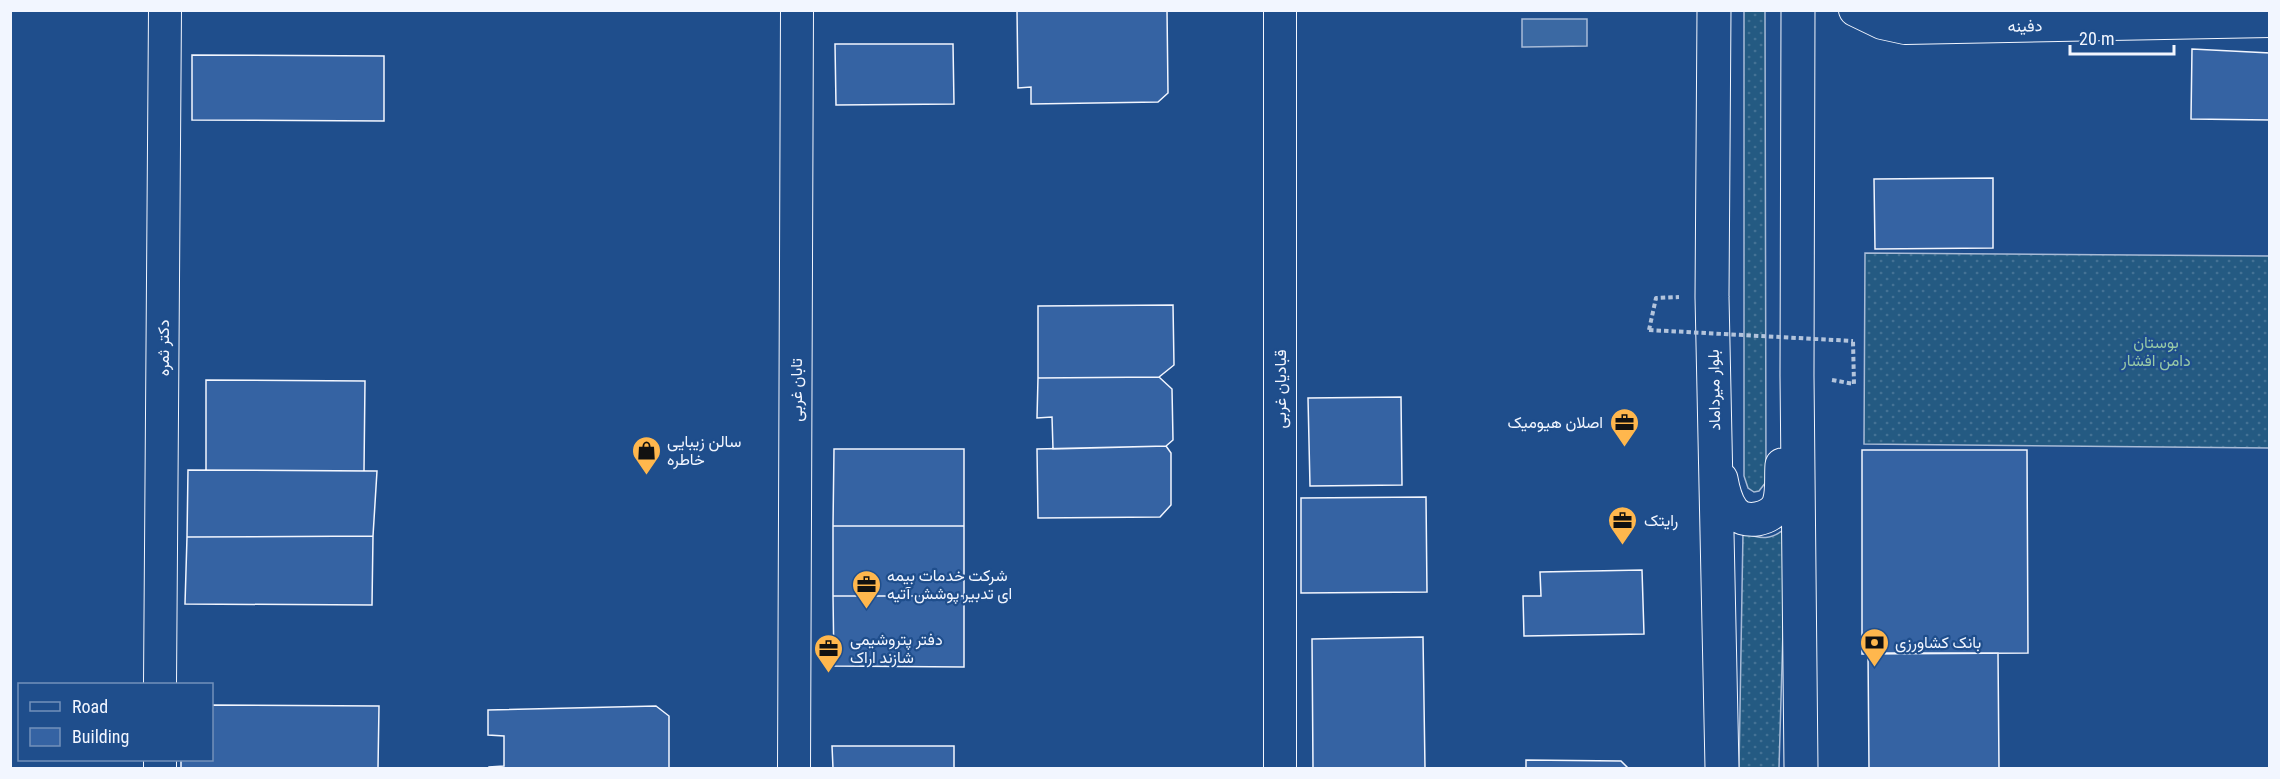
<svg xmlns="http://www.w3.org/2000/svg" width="2280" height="779" font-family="'Roboto Condensed',Vazirmatn,sans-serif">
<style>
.grass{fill:url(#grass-dots);stroke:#a8bbd7;stroke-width:1.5}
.water{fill:#3b69a3;stroke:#a8bbd7;stroke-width:1.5}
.building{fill:#3563a3;stroke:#f2f6ff;stroke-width:1.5}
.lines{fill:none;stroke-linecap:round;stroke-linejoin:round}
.street-casing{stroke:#f2f6ff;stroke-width:34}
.secondary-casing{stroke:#f2f6ff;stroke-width:35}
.path{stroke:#b3c4dc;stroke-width:4;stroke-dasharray:4.5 3;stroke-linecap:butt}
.street{stroke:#1f4e8c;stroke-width:32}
.secondary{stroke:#1f4e8c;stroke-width:33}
.path-bridge{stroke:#b3c4dc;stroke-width:4;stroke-dasharray:4.5 3;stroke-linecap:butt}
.labels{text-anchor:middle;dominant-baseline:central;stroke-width:4.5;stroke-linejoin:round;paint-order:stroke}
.street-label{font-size:16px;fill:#f2f6ff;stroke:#1f4e8c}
.park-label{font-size:16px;fill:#97c8a6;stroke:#1f4e8c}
.poi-label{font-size:16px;fill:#f2f6ff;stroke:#1f4e8c;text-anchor:start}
</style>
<defs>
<pattern id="grass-dots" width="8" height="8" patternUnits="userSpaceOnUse" patternTransform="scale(1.5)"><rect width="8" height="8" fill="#245a82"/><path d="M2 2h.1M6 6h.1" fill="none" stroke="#447295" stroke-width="1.8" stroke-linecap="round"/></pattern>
</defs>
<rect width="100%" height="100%" fill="#1f4e8c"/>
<path class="grass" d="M 1765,10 L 1766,474 L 1766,482 L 1759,491 L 1754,492 L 1748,488 L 1744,476 L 1744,11 Z
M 1865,253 L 2269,256 L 2269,448 L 1864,444 Z
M 1786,528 L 1779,768 L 1739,768 L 1743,532 C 1761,540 1771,540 1786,528 Z"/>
<path class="water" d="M 1522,19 L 1587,19 L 1587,46 L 1522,47 Z"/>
<path class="building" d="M 1017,10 L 1167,10 L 1168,93 L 1158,102 L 1031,104 L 1031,87 L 1018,88 Z
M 835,44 L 953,44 L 954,104 L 836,105 Z
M 2192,49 L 2270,53 L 2270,120 L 2191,119 Z
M 192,55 L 384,56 L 384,121 L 192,120 Z
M 1993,178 L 1993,248 L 1875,249 L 1874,179 Z
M 1173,305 L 1174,365 L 1159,377 L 1038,378 L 1038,306 Z
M 1159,377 L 1172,389 L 1173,440 L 1166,446 L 1053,449 L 1052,417 L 1037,418 L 1038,378 Z
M 206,380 L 365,381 L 364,471 L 206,470 Z
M 1401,397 L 1402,485 L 1310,486 L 1308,398 Z
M 1166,446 L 1171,453 L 1171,505 L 1160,517 L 1038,518 L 1037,449 Z
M 834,449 L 964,449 L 964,526 L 833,526 Z
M 1862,450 L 2027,450 L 2028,653 L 1862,654 Z
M 188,470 L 377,471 L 373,536 L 187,537 Z
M 1426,497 L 1427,592 L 1301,593 L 1301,498 Z
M 833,526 L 964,526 L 964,596 L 833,596 Z
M 373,536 L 372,605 L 185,604 L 187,537 Z
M 1642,570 L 1644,634 L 1524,636 L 1523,596 L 1541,596 L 1540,572 Z
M 833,596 L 964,596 L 964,667 L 834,666 Z
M 1423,637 L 1425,768 L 1313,768 L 1312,639 Z
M 1868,653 L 1998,653 L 1999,768 L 1869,768 Z
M 212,705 L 379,706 L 378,768 L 181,768 L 181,760 L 212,760 Z
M 656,706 L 669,716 L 669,768 L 489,768 L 489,767 L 504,766 L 504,736 L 488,735 L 488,710 Z
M 832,746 L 954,746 L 954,768 L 833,768 Z
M 1526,760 L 1621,761 L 1628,768 L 1526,768 Z"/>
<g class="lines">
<defs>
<path id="street" d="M 1280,10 L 1280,768
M 1855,10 L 1882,23 L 1905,28 L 2270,21
M 160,684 L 165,10
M 160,768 L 160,760
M 794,768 L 797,10"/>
<path id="secondary" d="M 1714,10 L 1712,297 L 1722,768
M 1798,10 L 1797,376 L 1801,768
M 1721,479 C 1723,490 1726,502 1732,510 C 1743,526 1773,520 1779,503 C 1783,492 1781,476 1782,465"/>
</defs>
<use href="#street" class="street-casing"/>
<use href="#secondary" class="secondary-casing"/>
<path class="path" d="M 1649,330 L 1656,298 L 1679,297
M 1832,380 L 1854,384 L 1853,341"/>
<use href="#street" class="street"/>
<use href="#secondary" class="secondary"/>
<path class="path-bridge" d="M 1649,330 L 1853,341"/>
</g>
<defs>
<symbol id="office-pin" viewBox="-11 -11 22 30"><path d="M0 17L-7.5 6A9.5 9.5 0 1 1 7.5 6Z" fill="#ffb74d" stroke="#1f4e8c"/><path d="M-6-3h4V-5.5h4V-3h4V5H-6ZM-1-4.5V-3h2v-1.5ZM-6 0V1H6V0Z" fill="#111"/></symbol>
<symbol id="shop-pin" viewBox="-11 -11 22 30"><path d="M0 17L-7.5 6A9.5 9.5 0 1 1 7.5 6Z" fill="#ffb74d" stroke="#1f4e8c"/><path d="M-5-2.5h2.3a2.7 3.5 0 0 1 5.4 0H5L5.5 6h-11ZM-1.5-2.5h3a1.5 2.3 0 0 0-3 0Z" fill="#111"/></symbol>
<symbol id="bank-pin" viewBox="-11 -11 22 30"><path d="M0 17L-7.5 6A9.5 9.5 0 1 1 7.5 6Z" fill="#ffb74d" stroke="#1f4e8c"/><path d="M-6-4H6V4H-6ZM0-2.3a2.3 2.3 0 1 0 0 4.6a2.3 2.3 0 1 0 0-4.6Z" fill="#111"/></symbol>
</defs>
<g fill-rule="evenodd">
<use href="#office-pin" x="1608" y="406" width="33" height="45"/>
<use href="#shop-pin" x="630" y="434" width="33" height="45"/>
<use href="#office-pin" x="1606" y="504" width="33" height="45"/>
<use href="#office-pin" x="850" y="568" width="33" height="45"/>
<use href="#bank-pin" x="1858" y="626" width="33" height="45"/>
<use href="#office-pin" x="812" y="632" width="33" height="45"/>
</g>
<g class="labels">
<g class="street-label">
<text transform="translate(2025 26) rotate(-1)">دفینه</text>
<text transform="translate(163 348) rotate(-90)">دکتر ثمره</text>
<text transform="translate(1280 389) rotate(-90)">قبادیان غربی</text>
<text transform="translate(796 390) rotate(-90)">تابان غربی</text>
<text transform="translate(1714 390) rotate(-91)">بلوار میرداماد</text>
</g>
<g class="park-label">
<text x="2156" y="342">بوستان<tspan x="2156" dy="18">دامن افشار</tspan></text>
</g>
<g class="poi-label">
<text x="1603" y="422" text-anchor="end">اصلان هیومیک</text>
<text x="667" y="441">سالن زیبایی<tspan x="667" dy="18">خاطره</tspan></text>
<text x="1644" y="520">رایتک</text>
<text x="887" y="575">شرکت خدمات بیمه<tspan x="887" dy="18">ای تدبیر پوشش آتیه</tspan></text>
<text x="850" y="639">دفتر پتروشیمی<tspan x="850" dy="18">شازند اراک</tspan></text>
<text x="1895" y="642">بانک کشاورزی</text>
</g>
</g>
<rect width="2280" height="779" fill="none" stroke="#f2f6ff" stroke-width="24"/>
<rect x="18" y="683" width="195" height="78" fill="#1f4e8c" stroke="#7391ba" stroke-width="1.5"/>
<rect x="30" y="702" width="30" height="9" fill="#1f4e8c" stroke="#7391ba" stroke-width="1.5"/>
<text x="72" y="713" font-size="18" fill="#f2f6ff">Road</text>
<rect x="30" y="728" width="30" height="18" fill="#3563a3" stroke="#7391ba" stroke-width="1.5"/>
<text x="72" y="743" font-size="18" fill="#f2f6ff">Building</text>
<path d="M2070 45v9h104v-9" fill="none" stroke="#f2f6ff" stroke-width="3"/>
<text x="2079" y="45" font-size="18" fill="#f2f6ff" stroke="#1f4e8c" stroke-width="4.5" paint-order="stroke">20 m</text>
</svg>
